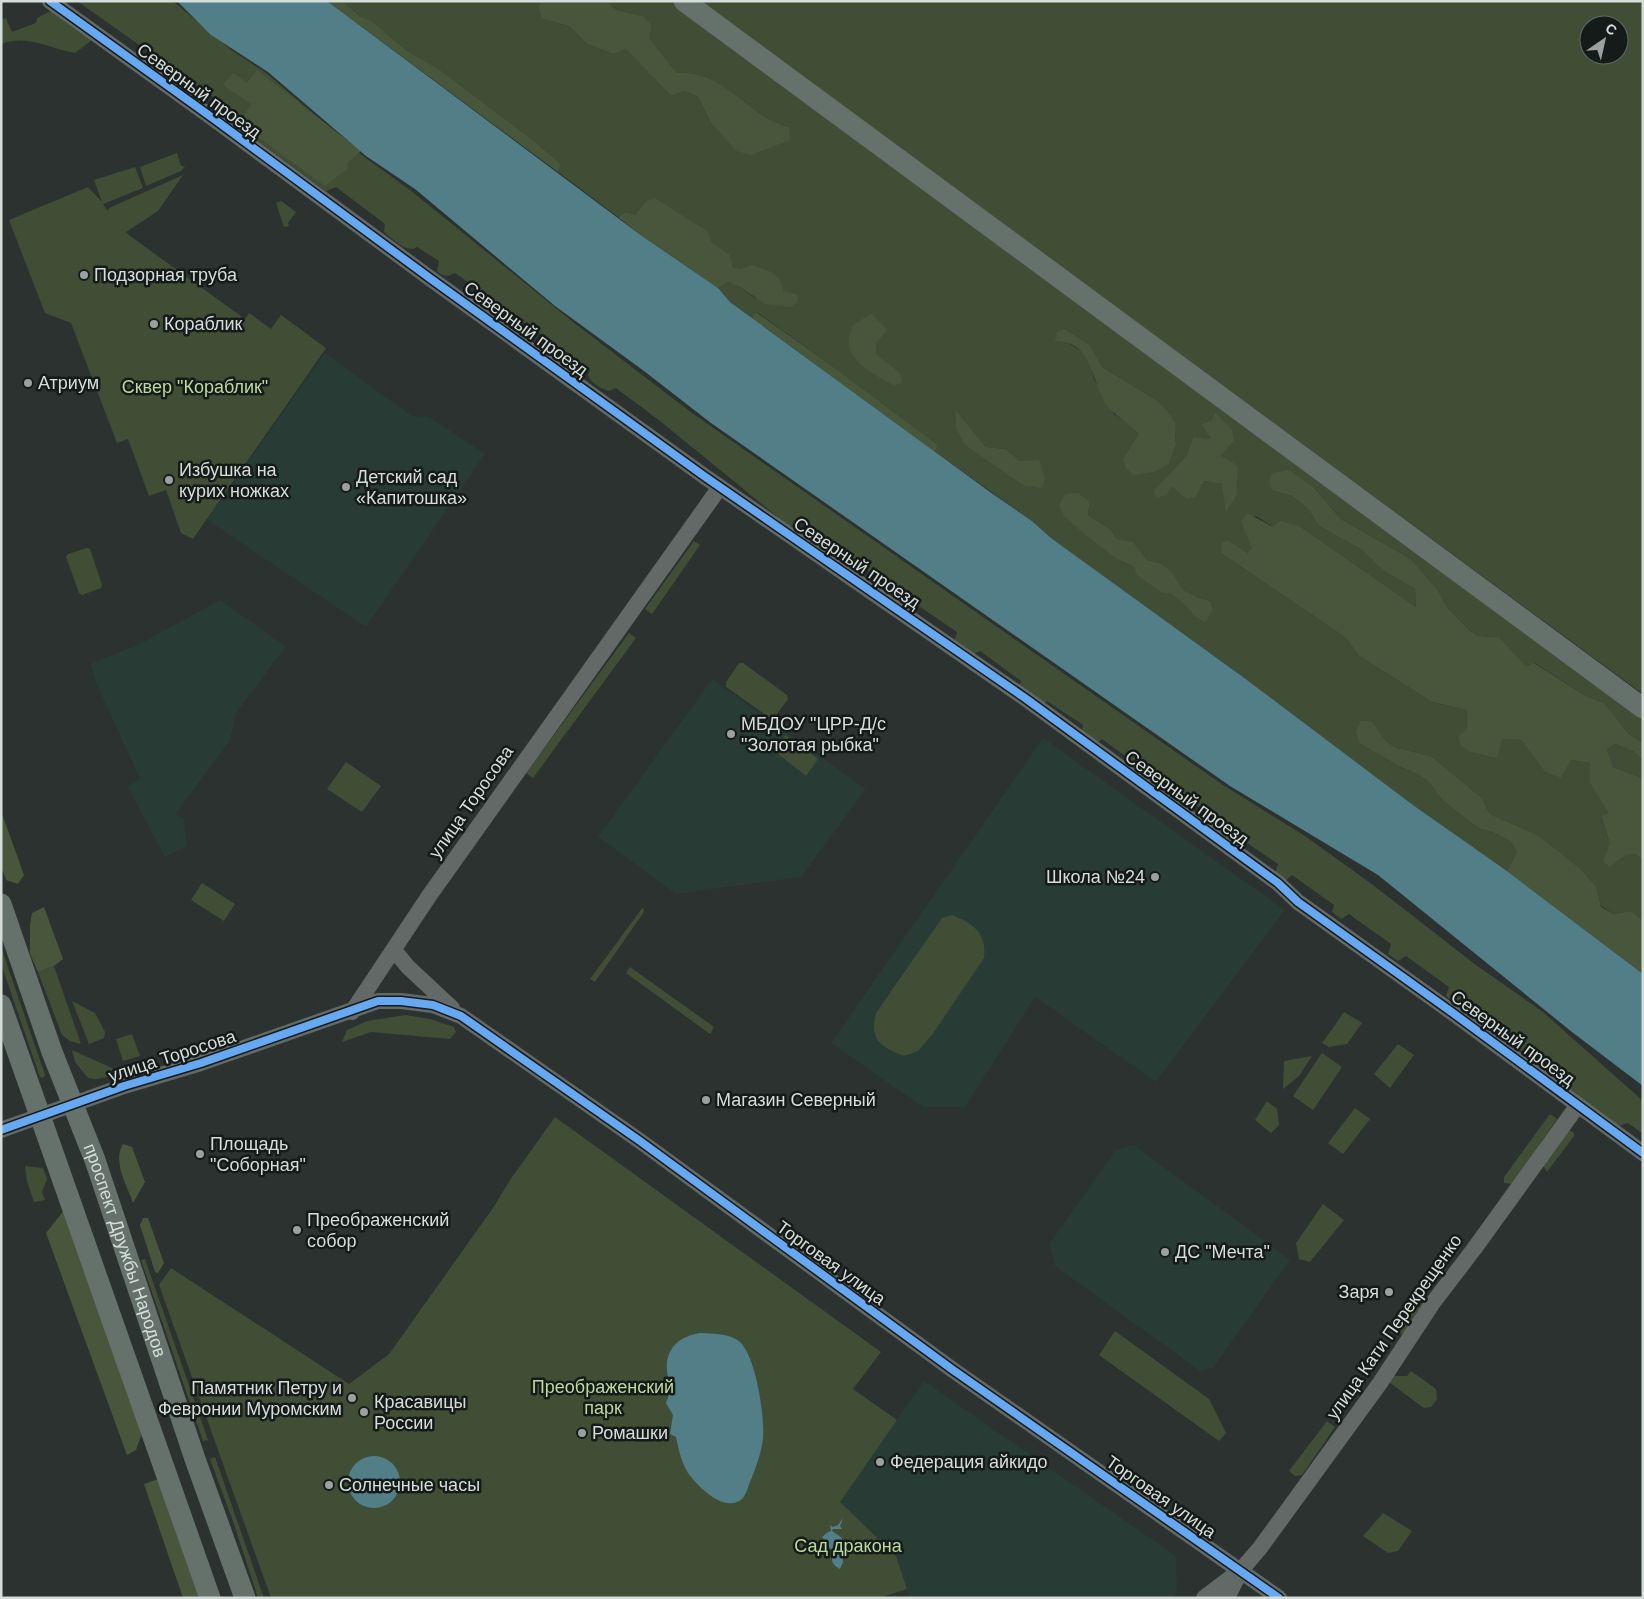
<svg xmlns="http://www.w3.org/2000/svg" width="1644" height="1599" font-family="Arial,sans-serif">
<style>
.built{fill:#283b35}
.green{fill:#414e36;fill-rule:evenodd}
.forest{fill:#48573b}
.water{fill:#527e88}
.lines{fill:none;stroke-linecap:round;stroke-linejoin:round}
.minor{stroke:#636967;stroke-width:16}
.major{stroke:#64726b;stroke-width:21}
.cycleway-casing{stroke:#151b19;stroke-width:11}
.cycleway{stroke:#66a8f1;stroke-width:8}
.poi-dot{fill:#9aa19e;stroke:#151b19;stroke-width:2}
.labels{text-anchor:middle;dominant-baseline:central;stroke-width:5;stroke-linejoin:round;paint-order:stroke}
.street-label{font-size:18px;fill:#d5ddda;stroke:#151b19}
.poi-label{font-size:18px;fill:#d5ddda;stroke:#151b19;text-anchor:start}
.park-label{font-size:18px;fill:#bcd99f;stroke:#151b19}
</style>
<rect width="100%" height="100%" fill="#2b3230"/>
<path class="built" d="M 325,353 L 412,416 L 429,417 L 485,454 L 366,627 L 207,520 Z
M 220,600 L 286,646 L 236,713 L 230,740 L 176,814 L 184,819 L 187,846 L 165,857 L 127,786 L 140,779 L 96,683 L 91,664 L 143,642 Z
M 712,679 L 866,789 L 801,877 L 676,894 L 598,837 Z
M 1043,738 L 1285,910 L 1156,1082 L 1035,997 L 965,1107 L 923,1107 L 831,1043 Z
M 1134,1145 L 1290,1260 L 1213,1368 L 1200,1371 L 1055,1266 L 1049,1244 L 1116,1150 Z
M 924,1381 L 1176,1556 L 1177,1593 L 1171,1598 L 910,1598 L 896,1556 L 839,1502 Z"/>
<path class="green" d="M 77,1 L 173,1 L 231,50 L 265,72 L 363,156 L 410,190 L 573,322 L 692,413 L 1223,785 L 1305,836 L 1373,885 L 1476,965 L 1543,1012 L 1643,1101 L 1643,1134 L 1628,1123 L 1618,1126 L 1559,1082 L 1557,1066 L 1530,1046 L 1522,1051 L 1512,1043 L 1514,1034 L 1462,997 L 1455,1003 L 1446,996 L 1449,987 L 1406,956 L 1398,961 L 1388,954 L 1391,944 L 1349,914 L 1341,919 L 1332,912 L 1334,905 L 1292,875 L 1285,881 L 1275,874 L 1278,864 L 1230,831 L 1224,836 L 1211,826 L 1213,817 L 1167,786 L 1159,790 L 1149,783 L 1151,775 L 1102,739 L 1094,745 L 1081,735 L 1083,725 L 1047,701 L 1041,705 L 1018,689 L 1021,681 L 980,651 L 972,655 L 954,642 L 957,632 L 913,602 L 904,606 L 895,600 L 898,591 L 854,561 L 849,565 L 846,566 L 833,556 L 836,547 L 799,520 L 790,527 L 660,421 L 616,388 L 609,391 C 600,388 592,384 588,375 L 590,369 L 557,346 C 549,350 547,349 540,343 L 541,334 L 523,322 C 508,328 506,318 495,313 L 494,300 L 455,273 L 448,276 L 442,275 L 437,271 L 439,261 L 417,247 C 406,254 393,239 384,232 L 385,224 L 336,187 L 326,191 L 236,125 L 237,114 Z
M 342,1 L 542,1 L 538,6 L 542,19 L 569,26 L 587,44 L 613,54 L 626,48 L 671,96 L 685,91 L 698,97 L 710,121 L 789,127 C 748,116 722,68 677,73 L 650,39 L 652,25 L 643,16 L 616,10 L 606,1 L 672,1 L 1643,717 L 1643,743 L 1629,734 L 1604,703 L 1584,695 L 1535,663 L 1526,666 L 1499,637 L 1478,636 L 1469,630 L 1447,607 L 1438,590 L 1411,559 L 1341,519 L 1314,488 L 1273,491 L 1292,496 L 1308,509 L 1319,526 L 1362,550 L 1382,570 L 1415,589 L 1416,607 L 1301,527 L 1273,527 L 1256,516 L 1241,522 L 1253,548 L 1248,553 L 1228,540 L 1221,553 L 1346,638 L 1359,656 L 1432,702 L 1467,710 L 1466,730 L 1502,738 L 1521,740 L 1544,771 L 1571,760 L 1591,763 L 1589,782 L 1610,813 L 1601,817 L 1610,844 L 1610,867 L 1626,855 L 1636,854 L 1643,862 L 1643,920 L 1631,911 L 1614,914 L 1601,906 L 1597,888 L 1581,869 L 1538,835 L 1490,814 L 1482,798 L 1431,756 L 1397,748 L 1387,742 L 1371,722 L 1360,744 L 1399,766 L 1419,775 L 1429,782 L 1442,800 L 1478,828 L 1492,832 L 1510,841 L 1517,852 L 1507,871 L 1413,805 L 1243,677 L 1051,538 L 1032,521 L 935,452 L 938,445 L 835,368 L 757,312 L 752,318 L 730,302 L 718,288 L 728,282 L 740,287 L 755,298 L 783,291 L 742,269 L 733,267 L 730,255 L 646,201 L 635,215 L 626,212 L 618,217 L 558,172 L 561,164 L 529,137 L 439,69 L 406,50 L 372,21 L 362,18 ZM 1065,329 L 1090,345 L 1102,367 L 1158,401 L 1176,434 L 1176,445 L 1169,464 L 1123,459 L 1138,434 L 1132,426 L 1114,414 L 1094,379 L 1089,360 L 1083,352 L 1065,341 L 1055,341 ZM 957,411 L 986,447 L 1006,449 L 1019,461 L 965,445 ZM 1215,412 L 1234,441 L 1221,456 L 1225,511 L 1223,484 L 1203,481 L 1195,498 L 1186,499 L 1171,486 L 1154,490 L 1187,455 L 1193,437 L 1212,440 L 1211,421 ZM 1065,494 L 1090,502 L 1088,515 L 1110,529 L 1117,539 L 1133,543 L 1147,560 L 1160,563 L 1172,573 L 1182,589 L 1197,597 L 1210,601 L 1205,623 L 1194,616 L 1185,605 L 1172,593 L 1134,567 L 1117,559 Z
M 700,1 L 1643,1 L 1643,694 ZM 1589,25 L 1619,25 L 1619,55 L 1589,55 Z
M 53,10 L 92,40 L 75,53 C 49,48 27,34 1,44 L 1,20 L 6,18 L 12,32 L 36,23 L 37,18 Z
M 177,153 L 181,166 L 185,166 L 181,171 L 146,186 L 140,167 Z
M 135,167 L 143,188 L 103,204 L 108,211 L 109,208 L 183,175 L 158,211 L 126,232 L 130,236 L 245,319 L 249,313 L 271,329 L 281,315 L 326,348 L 193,539 L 181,533 L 166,490 L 149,496 L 128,439 L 117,443 L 71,323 L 45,313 L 9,220 L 88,187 L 102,202 L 94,180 Z
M 281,201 L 296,212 L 288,223 L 289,226 L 284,227 L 276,203 Z
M 694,541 L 700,545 L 652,614 L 645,609 Z
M 87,548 L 90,549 L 102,585 L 101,588 L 82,595 L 79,593 L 66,557 L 68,554 Z
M 629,633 L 636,638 L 533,778 L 526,773 Z
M 739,663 L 743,663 L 787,695 L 788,699 L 775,717 L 770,718 L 726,687 L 726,682 Z
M 785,735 L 818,759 L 806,776 L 778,754 L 777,746 Z
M 1616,744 L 1634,752 L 1643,761 L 1643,778 L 1613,767 L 1607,749 Z
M 346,762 L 381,786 L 362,812 L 327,789 Z
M 202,883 L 235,904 L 224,921 L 191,900 Z
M 643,907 L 644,912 L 595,982 L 590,979 Z
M 952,915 C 973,924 987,932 984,958 L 932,1035 L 918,1051 L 904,1056 C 881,1047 869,1040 876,1013 L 942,918 Z
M 1,947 L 45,1075 L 43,1078 L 40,1077 L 1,964 Z
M 54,966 L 81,1044 L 70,1041 L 62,1035 L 38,972 Z
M 630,967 L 714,1027 L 710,1034 L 626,973 Z
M 72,1001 L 95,1013 L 105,1032 L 104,1038 L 89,1044 Z
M 1344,1012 L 1362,1023 L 1347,1044 L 1329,1047 L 1322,1043 Z
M 406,1015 L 430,1019 L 454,1027 L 456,1032 L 450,1039 L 371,1032 L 342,1042 L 347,1030 L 367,1021 Z
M 132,1034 L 140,1056 L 123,1061 L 116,1039 Z
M 1398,1044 L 1414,1055 L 1390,1088 L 1374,1074 Z
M 72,1050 L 112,1068 L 113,1076 L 96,1079 L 88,1078 L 75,1062 Z
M 1322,1053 L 1342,1067 L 1313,1110 L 1293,1096 Z
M 1312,1056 L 1299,1076 L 1283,1089 L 1284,1061 Z
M 1267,1101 L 1277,1109 L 1279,1125 L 1271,1133 L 1255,1120 Z
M 1355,1108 L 1370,1119 L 1343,1154 L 1328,1143 Z
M 1550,1114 L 1557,1119 L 1512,1184 L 1504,1183 L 1504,1177 Z
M 555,1117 L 881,1352 L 853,1389 L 897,1420 L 840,1502 L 896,1556 L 907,1589 L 879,1598 L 271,1598 L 159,1285 L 171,1268 L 349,1384 L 389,1354 L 493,1208 L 512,1177 Z
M 1567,1128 L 1574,1133 L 1574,1136 L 1547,1172 L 1542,1163 Z
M 25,1166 L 43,1168 L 47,1179 L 42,1192 L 45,1200 L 34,1202 L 27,1181 Z
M 1323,1204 L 1344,1220 L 1310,1262 L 1299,1259 L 1296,1243 Z
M 145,1259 L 153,1282 L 208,1440 L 203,1441 L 141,1260 Z
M 1414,1299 L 1422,1304 L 1403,1334 L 1390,1333 Z
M 1115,1331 L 1209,1399 L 1226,1433 L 1219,1441 L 1099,1355 Z
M 1411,1371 L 1436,1389 L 1437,1399 L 1431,1407 L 1424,1408 L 1390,1383 L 1388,1376 L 1407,1376 Z
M 1327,1421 L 1335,1427 L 1302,1475 L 1295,1476 L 1289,1471 Z
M 215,1457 L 264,1598 L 258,1598 L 234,1524 L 210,1459 Z
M 1383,1513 L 1412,1531 L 1398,1551 L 1388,1553 L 1363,1536 Z"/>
<path class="forest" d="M 327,1 L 342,1 L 361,17 L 372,21 L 406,50 L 439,69 L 529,137 L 561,164 L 558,172 Z
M 542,1 L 606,1 L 616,10 L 643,16 L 652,25 L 650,39 L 677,73 C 724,69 747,116 789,127 L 790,140 L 751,155 L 736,151 L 710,121 L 698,97 L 685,91 L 671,96 L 626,49 L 613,54 L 587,44 L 569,26 L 542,19 L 538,6 Z
M 257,70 L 361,151 L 347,163 L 348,168 L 325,186 L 239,123 L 251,104 L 223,85 L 233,73 L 247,83 Z
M 655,198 L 708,232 L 711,242 L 730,255 L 733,267 L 742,269 L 752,265 C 767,271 782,272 783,291 L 798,295 L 797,302 L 791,307 L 765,304 L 740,287 L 728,282 L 718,288 L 642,236 L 618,217 L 626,212 L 635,215 L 646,201 Z
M 756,312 L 835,368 L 938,445 L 935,452 L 752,318 Z
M 871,314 L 887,330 L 876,343 L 876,354 L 900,373 L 902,383 L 893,385 C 877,375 849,364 849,342 C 849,337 851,331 852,326 Z
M 1065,329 L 1090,345 L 1102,367 L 1158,401 L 1170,415 L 1175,424 L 1176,445 L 1169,464 L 1153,472 L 1133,475 L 1126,468 L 1123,459 L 1138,434 C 1130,423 1118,418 1109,408 C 1090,384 1095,341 1055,341 L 1057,332 Z
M 956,410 L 986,447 L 1006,449 L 1019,461 L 1039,460 L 1045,479 L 1042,488 L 1023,485 L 965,445 L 956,428 Z
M 1215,412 L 1232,430 L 1234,441 L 1221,456 L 1238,466 L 1236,496 L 1226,512 L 1222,484 L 1204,481 L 1195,498 L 1186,499 L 1171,486 L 1167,495 L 1156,498 L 1154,490 L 1187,455 L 1193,437 L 1211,439 L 1202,424 L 1211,421 Z
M 1289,470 L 1314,488 L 1341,519 L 1411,559 L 1438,590 L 1447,607 L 1469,630 L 1478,636 L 1499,637 L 1526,666 L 1534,663 L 1584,695 L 1604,703 L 1629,734 L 1643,743 L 1643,761 L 1634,752 L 1616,744 L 1607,749 L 1613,767 L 1643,778 L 1643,862 L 1636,854 L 1626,855 L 1610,867 L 1603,861 L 1610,844 L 1601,816 L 1609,813 L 1589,782 L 1590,763 L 1571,760 L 1561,778 L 1544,771 L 1521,740 L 1502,739 L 1497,758 L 1469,751 L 1461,746 L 1458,737 L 1466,730 L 1467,710 L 1432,702 L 1359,656 L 1346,638 L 1221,553 L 1222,543 L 1228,540 L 1248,553 L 1252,548 L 1241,522 L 1247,513 L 1273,527 L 1280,521 L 1301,527 L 1416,607 L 1415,589 L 1382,570 L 1362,550 L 1319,526 L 1308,509 L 1292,496 L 1273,491 L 1269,482 L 1272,473 Z
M 1078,493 L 1090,502 L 1088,515 L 1110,529 L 1117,539 L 1133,542 L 1147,560 L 1160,563 L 1172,572 L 1182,589 L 1197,597 L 1210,601 L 1213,610 L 1205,623 L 1194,616 L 1185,605 L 1172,594 L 1161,592 L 1137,575 L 1134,567 L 1117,559 L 1086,535 L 1064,516 L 1059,505 L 1065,494 Z
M 1361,721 L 1371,721 L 1387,742 L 1397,748 L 1431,756 L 1482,798 L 1490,814 L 1538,835 L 1581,869 L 1597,888 L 1601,907 L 1614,914 L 1631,911 L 1643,920 L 1643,974 L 1507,871 L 1517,852 L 1510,841 L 1492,832 L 1478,828 L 1442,800 L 1429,782 L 1419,775 L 1399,766 L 1360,744 L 1356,732 Z
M 1,811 L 24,875 L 18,884 L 6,880 L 1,866 Z
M 44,907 L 63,959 L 54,966 L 38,972 L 30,954 L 30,925 L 32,913 Z
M 123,1144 L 132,1147 L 145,1182 L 133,1203 C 127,1185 112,1162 123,1144 Z
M 65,1209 L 142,1433 L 136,1450 L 127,1455 L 46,1233 Z
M 143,1218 L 148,1218 L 164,1263 L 158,1273 L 155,1272 L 140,1225 Z
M 161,1478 L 203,1598 L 183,1598 L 144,1484 Z"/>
<path class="water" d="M 177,1 L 327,1 L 642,236 L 718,288 L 730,302 L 990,492 L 1032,521 L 1051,538 L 1243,677 L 1413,805 L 1507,871 L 1643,974 L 1643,1086 L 1572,1032 L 1378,875 L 1230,786 L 711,423 L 644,371 L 555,306 L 415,189 L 366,156 L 268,72 L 211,35 Z
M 700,1333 C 713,1334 730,1333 740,1342 C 756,1357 765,1417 763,1438 C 762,1451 755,1470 750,1482 C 748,1487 746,1495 742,1499 C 725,1513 701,1489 691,1477 C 682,1466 679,1451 676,1437 L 670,1434 L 673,1415 L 666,1403 C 676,1383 658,1368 673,1347 C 680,1338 689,1335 700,1333 Z
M348 1482a26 26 0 1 1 52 0a26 26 0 1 1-52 0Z
M 843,1518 L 840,1526 L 842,1529 L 833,1529 L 832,1531 L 842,1538 L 843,1562 L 840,1569 C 828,1563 834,1557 830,1548 C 828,1544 824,1541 822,1537 L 828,1532 L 831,1531 L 830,1525 L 833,1527 L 838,1525 Z"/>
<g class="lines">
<path class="minor" d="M 50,1 L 214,119 L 431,279 L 704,476 L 1025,698 L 1278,883 L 1298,902 L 1453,1013 L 1643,1153
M 394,950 L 408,967 L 452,1008
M 352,1012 L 429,896 L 720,487
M 1,1130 L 124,1086 L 201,1063 L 378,1001 L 401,1001 L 433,1005 L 461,1016 L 640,1141 L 953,1370 L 1279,1598
M 1204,1598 L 1241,1570 L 1260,1548 L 1380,1383 L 1432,1304 L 1474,1249 L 1578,1105
M 1227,1598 L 1240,1572"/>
<g class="major">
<path d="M 684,1 L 1643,708"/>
<path id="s1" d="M 1,904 L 52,1052 L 95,1160 L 195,1459 L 245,1598"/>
<path d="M 1,1005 L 210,1598"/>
</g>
<defs>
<path id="cycleway" d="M 50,1 L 214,119 L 431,279 L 704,476 L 1025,698 L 1278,883 L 1298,902 L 1453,1013 L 1643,1153
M 1,1130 L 124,1086 L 201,1063 L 378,1001 L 401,1001 L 433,1005 L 461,1016 L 640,1141 L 953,1370 L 1279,1598"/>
</defs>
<use href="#cycleway" class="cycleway-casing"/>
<use href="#cycleway" class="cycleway"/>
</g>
<g class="poi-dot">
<circle cx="84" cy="275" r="5"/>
<circle cx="154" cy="324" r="5"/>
<circle cx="28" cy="383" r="5"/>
<circle cx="169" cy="480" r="5"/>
<circle cx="346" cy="487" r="5"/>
<circle cx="731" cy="734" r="5"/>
<circle cx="1155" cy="877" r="5"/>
<circle cx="706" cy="1100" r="5"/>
<circle cx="200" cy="1154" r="5"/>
<circle cx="297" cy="1230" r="5"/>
<circle cx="1165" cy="1252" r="5"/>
<circle cx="1389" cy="1292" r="5"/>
<circle cx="352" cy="1398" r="5"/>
<circle cx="364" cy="1412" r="5"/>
<circle cx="582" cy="1433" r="5"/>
<circle cx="880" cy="1462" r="5"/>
<circle cx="329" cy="1485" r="5"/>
</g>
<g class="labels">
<g class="street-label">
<text transform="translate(199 91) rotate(36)">Северный проезд</text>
<text transform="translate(526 329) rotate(36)">Северный проезд</text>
<text transform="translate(857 563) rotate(34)">Северный проезд</text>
<text transform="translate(1187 798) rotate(36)">Северный проезд</text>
<text transform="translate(471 802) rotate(-55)">улица Торосова</text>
<text transform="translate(1513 1038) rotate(36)">Северный проезд</text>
<text transform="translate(172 1056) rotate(-18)">улица Торосова</text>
<text stroke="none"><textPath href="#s1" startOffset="368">проспект Дружбы Народов</textPath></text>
<text transform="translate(831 1263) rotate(36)">Торговая улица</text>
<text transform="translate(1394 1327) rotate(-55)">улица Кати Перекрещенко</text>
<text transform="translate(1161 1497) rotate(35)">Торговая улица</text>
</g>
<g class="poi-label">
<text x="94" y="275">Подзорная труба</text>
<text x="164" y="324">Кораблик</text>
<text x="38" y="383">Атриум</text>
<text x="179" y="470">Избушка на<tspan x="179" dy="21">курих ножках</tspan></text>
<text x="356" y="477">Детский сад<tspan x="356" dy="21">«Капитошка»</tspan></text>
<text x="741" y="724">МБДОУ "ЦРР-Д/с<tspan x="741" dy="21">"Золотая рыбка"</tspan></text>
<text x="1145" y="877" text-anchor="end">Школа №24</text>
<text x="716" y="1100">Магазин Северный</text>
<text x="210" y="1144">Площадь<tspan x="210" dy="21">"Соборная"</tspan></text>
<text x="307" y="1220">Преображенский<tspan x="307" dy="21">собор</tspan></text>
<text x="1175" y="1252">ДС "Мечта"</text>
<text x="1379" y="1292" text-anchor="end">Заря</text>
<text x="342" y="1388" text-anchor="end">Памятник Петру и<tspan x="342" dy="21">Февронии Муромским</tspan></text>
<text x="374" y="1402">Красавицы<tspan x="374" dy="21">России</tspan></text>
<text x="592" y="1433">Ромашки</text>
<text x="890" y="1462">Федерация айкидо</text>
<text x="339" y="1485">Солнечные часы</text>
</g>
<g class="park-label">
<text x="195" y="387">Сквер "Кораблик"</text>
<text x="603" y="1387">Преображенский<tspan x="603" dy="21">парк</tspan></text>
<text x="848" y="1546">Сад дракона</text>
</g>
</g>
<rect width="1644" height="1599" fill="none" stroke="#d5ddda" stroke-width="5"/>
<g transform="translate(1604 40) rotate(34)"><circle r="24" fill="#151b19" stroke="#626966"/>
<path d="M0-4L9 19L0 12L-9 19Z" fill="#9aa19e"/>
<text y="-8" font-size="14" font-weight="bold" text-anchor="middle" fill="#d5ddda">С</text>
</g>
</svg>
